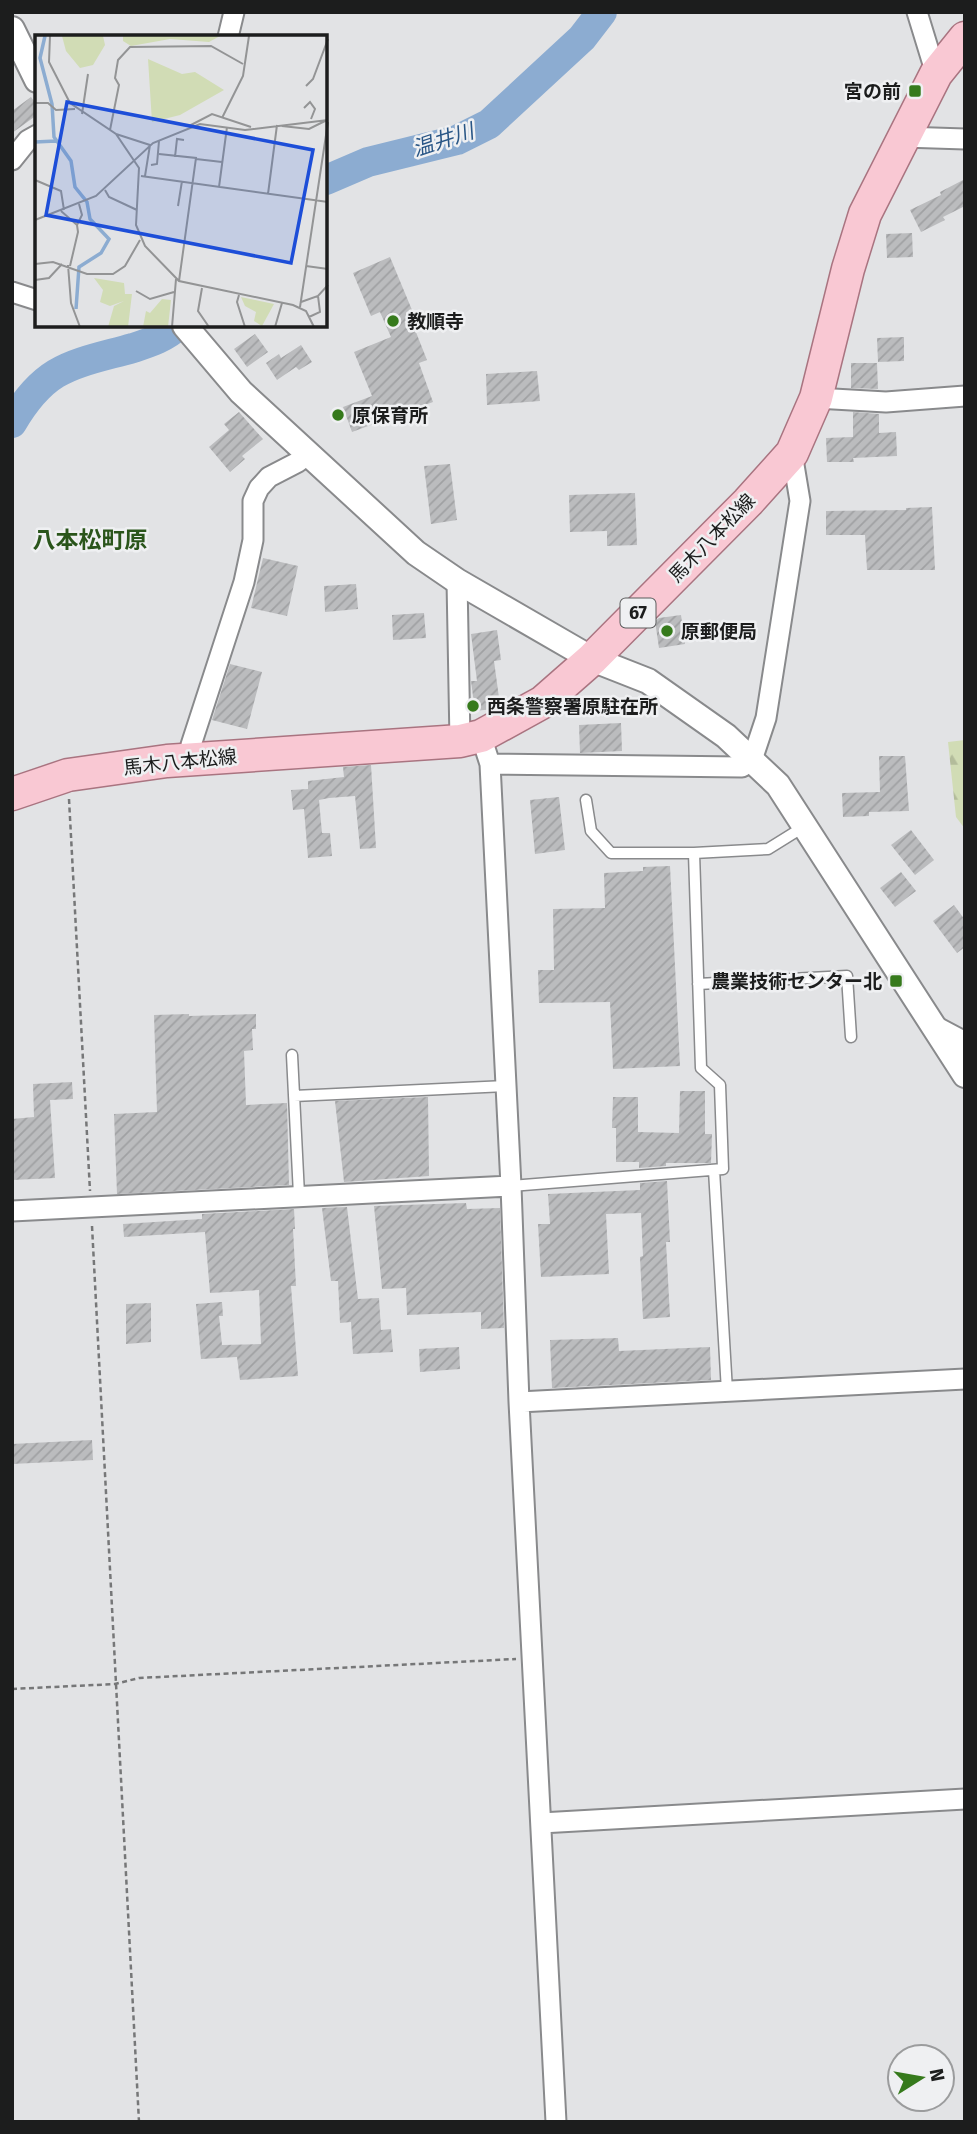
<svg xmlns="http://www.w3.org/2000/svg" width="977" height="2134" font-family="'Fira Sans','Noto Sans JP',sans-serif">
<style>
.forest{fill:url(#forest-firs)}
.lines{fill:none;stroke-linecap:round;stroke-linejoin:round}
.river{stroke:#8cacd1;stroke-width:30}
.building{fill:url(#building-hatch)}
.service-casing{stroke:#898a8c;stroke-width:13}
.minor-casing{stroke:#898a8c;stroke-width:23}
.tertiary-casing{stroke:#898a8c;stroke-width:28}
.primary-casing{stroke:#a97480;stroke-width:35}
.path{stroke:#767778;stroke-width:2.5;stroke-dasharray:5 3.5;stroke-linecap:butt}
.service{stroke:#fff;stroke-width:10}
.minor{stroke:#fff;stroke-width:19}
.tertiary{stroke:#fff;stroke-width:24}
.primary{stroke:#f9c8d3;stroke-width:32}
.poi-dot{fill:#367a1c;stroke:#eff0f2;stroke-width:2.5}
.labels{text-anchor:middle;dominant-baseline:central;stroke-width:5;stroke-linejoin:round;paint-order:stroke}
.shield{fill:#eff0f2;stroke:#5b5c5d;stroke-width:2}
.shield-label{font-size:18px;font-weight:bold;fill:#1c1d1d}
.poi-label{font-size:19px;font-weight:bold;fill:#1c1d1d;stroke:#eff0f2;text-anchor:start}
.street-label{font-size:19px;fill:#1c1d1d;stroke:#eff0f2}
.water-label{font-size:21px;font-style:italic;fill:#295686;stroke:#eff0f2}
.quarter-label{font-size:23px;font-weight:bold;fill:#2a551b;stroke:#eff0f2}
.inset-river{fill:none;stroke:#8cacd1;stroke-width:3.5}
.inset-road{fill:none;stroke:#939495;stroke-width:2}
.view{fill:#1d4ed8;fill-opacity:0.15;stroke:#1d4ed8;stroke-width:3.5}
.inset-edge{fill:none;stroke:#1c1d1d;stroke-width:3.5}
</style>
<defs>
<pattern id="forest-firs" width="22" height="20" patternUnits="userSpaceOnUse" patternTransform="scale(1.75)"><rect width="22" height="20" fill="#d1dcb5"/><path d="M5 1l3.5 6h-7zM16 11l3.5 6h-7z" fill="#b3bc9b"/></pattern>
<pattern id="building-hatch" width="6" height="6" patternUnits="userSpaceOnUse" patternTransform="scale(1.75)"><rect width="6" height="6" fill="#bbbcbe"/><path d="M-1 1l2-2M0 6l6-6M5 7l2-2" fill="none" stroke="#a0a1a3"/></pattern>
</defs>
<rect width="100%" height="100%" fill="#e2e3e5"/>
<path class="forest" d="M 965,740 L 965,829 L 956,817 L 948,742 Z"/>
<g class="lines">
<path class="river" d="M 326,180 L 368,162 L 457,140 L 489,124 L 582,38 L 602,12
M 12,423 C 46,365 72,365 133,348 C 148,343 167,337 177,326"/>
</g>
<path class="building" d="M 31,97 L 37,105 L 37,115 L 12,133 L 12,111 Z
M 965,179 L 965,206 L 943,217 L 945,220 L 921,232 L 910,210 L 941,195 L 940,192 Z
M 912,233 L 913,257 L 887,258 L 886,234 Z
M 390,257 L 412,310 L 408,312 L 427,360 L 419,363 L 433,402 L 352,432 L 343,407 L 372,396 L 354,352 L 391,337 L 380,312 L 371,316 L 353,273 Z
M 255,334 L 268,352 L 247,367 L 234,349 Z
M 904,337 L 904,361 L 878,362 L 877,338 Z
M 301,345 L 312,362 L 299,370 L 296,367 L 277,380 L 266,363 L 279,354 L 281,358 Z
M 851,363 L 877,363 L 878,389 L 851,388 Z
M 537,371 L 540,401 L 487,405 L 486,374 Z
M 239,412 L 263,439 L 242,456 L 245,459 L 230,472 L 209,447 L 229,430 L 224,424 Z
M 853,412 L 879,414 L 879,433 L 896,432 L 897,456 L 853,458 L 854,462 L 827,462 L 826,438 L 853,437 Z
M 450,464 L 457,520 L 431,524 L 424,466 Z
M 635,493 L 637,545 L 607,546 L 607,531 L 570,532 L 569,495 Z
M 932,507 L 935,570 L 867,570 L 865,535 L 826,535 L 826,511 L 906,510 L 906,508 Z
M 263,558 L 298,566 L 287,616 L 251,608 Z
M 356,584 L 358,609 L 325,612 L 324,586 Z
M 424,613 L 426,638 L 393,640 L 392,615 Z
M 681,615 L 685,644 L 659,648 L 655,621 L 659,618 Z
M 497,630 L 501,660 L 494,661 L 500,705 L 493,709 L 475,711 L 471,681 L 477,681 L 471,634 Z
M 230,664 L 262,672 L 247,729 L 212,720 Z
M 621,723 L 622,751 L 580,753 L 579,725 Z
M 879,756 L 905,756 L 909,811 L 869,812 L 869,816 L 843,817 L 842,793 L 880,792 Z
M 371,765 L 376,848 L 360,849 L 355,796 L 329,798 L 319,800 L 322,833 L 330,833 L 332,856 L 308,858 L 304,809 L 293,810 L 291,790 L 308,789 L 308,781 L 344,777 L 343,767 Z
M 559,797 L 565,850 L 535,854 L 530,800 Z
M 911,830 L 934,860 L 915,875 L 891,845 Z
M 670,866 L 680,1066 L 613,1069 L 610,1002 L 539,1003 L 538,970 L 554,970 L 553,909 L 605,908 L 604,873 L 643,871 L 643,867 Z
M 901,872 L 916,891 L 895,907 L 880,888 Z
M 954,905 L 965,920 L 965,947 L 957,953 L 933,921 Z
M 189,1014 L 189,1016 L 256,1014 L 256,1029 L 252,1029 L 253,1050 L 244,1051 L 246,1105 L 287,1103 L 289,1185 L 117,1194 L 114,1114 L 157,1112 L 154,1015 Z
M 72,1082 L 73,1099 L 50,1100 L 55,1178 L 12,1180 L 12,1119 L 34,1117 L 33,1084 Z
M 680,1091 L 705,1091 L 705,1134 L 712,1134 L 711,1163 L 666,1163 L 666,1166 L 639,1168 L 639,1162 L 616,1162 L 616,1128 L 612,1128 L 613,1097 L 638,1097 L 638,1132 L 679,1133 Z
M 428,1097 L 429,1176 L 344,1182 L 335,1101 Z
M 667,1181 L 670,1242 L 666,1242 L 670,1317 L 643,1319 L 640,1257 L 643,1256 L 641,1213 L 606,1214 L 609,1274 L 541,1277 L 538,1224 L 550,1224 L 548,1194 L 640,1190 L 640,1183 Z
M 466,1203 L 467,1209 L 500,1208 L 504,1328 L 481,1329 L 481,1312 L 407,1315 L 406,1288 L 382,1289 L 374,1206 Z
M 347,1207 L 358,1299 L 379,1298 L 381,1330 L 391,1329 L 393,1352 L 353,1354 L 351,1322 L 340,1323 L 338,1281 L 331,1281 L 322,1208 Z
M 294,1209 L 295,1229 L 293,1229 L 296,1286 L 291,1286 L 298,1376 L 240,1380 L 237,1357 L 201,1359 L 196,1304 L 222,1302 L 223,1316 L 219,1316 L 222,1345 L 261,1344 L 259,1290 L 210,1293 L 205,1232 L 124,1237 L 123,1224 L 202,1219 L 202,1214 Z
M 151,1303 L 151,1342 L 126,1344 L 126,1304 Z
M 618,1338 L 619,1351 L 710,1347 L 711,1380 L 552,1388 L 550,1340 Z
M 459,1347 L 460,1369 L 420,1372 L 419,1349 Z
M 92,1440 L 93,1460 L 12,1464 L 12,1444 Z"/>
<g class="lines">
<defs>
<path id="service" d="M 586,800 L 591,831 L 611,853 L 694,853 L 768,849 L 805,826
M 698,984 L 847,976 L 851,1037
M 292,1055 L 299,1195
M 294,1096 L 506,1086
M 714,1170 L 727,1391
M 511,1186 L 723,1169 L 720,1085 L 701,1068 L 694,853"/>
<path id="minor" d="M 917,12 L 936,74
M 228,37 L 234,12
M 903,137 L 965,139
M 12,160 L 28,140 L 37,135
M 12,292 L 37,300
M 816,398 L 886,402 L 965,396
M 457,581 L 460,741
M 481,736 L 490,764 L 511,1186 L 519,1402 L 556,2122
M 191,760 L 191,745 L 244,582 L 253,540 L 253,501 L 259,488 L 269,477 L 298,462 L 307,455
M 490,764 L 742,767 L 752,760 L 766,718 L 800,501 L 792,453
M 933,1025 L 965,1042
M 12,1211 L 511,1186
M 519,1402 L 965,1379
M 541,1823 L 965,1799"/>
<path id="tertiary" d="M 12,29 L 37,80
M 185,326 L 241,392 L 416,553 L 457,581 L 592,659 L 648,681 L 726,736 L 778,785 L 965,1075"/>
<path id="primary" d="M 12,794 L 68,775 L 167,761 L 460,741 L 481,736 L 543,702 L 592,659 L 748,502 L 792,453 L 816,398 L 848,269 L 865,214 L 936,74 L 965,38"/>
</defs>
<use href="#service" class="service-casing"/>
<use href="#minor" class="minor-casing"/>
<use href="#tertiary" class="tertiary-casing"/>
<use href="#primary" class="primary-casing"/>
<path class="path" d="M 69,799 L 90,1191
M 92,1226 L 139,2122
M 12,1689 L 115,1684 L 139,1678 L 516,1659"/>
<use href="#service" class="service"/>
<use href="#minor" class="minor"/>
<use href="#tertiary" class="tertiary"/>
<use href="#primary" class="primary"/>
</g>
<g class="poi-dot">
<rect x="908" y="84" width="14" height="14" rx="3.5"/>
<circle cx="393" cy="321" r="7"/>
<circle cx="338" cy="415" r="7"/>
<circle cx="667" cy="631" r="7"/>
<circle cx="473" cy="706" r="7"/>
<rect x="889" y="974" width="14" height="14" rx="3.5"/>
</g>
<g class="labels">
<rect class="shield" x="620.5" y="598.5" width="35" height="29" rx="5"/>
<g class="shield-label">
<text x="638" y="613">67</text>
</g>
<g class="poi-label">
<text x="901" y="91" text-anchor="end">宮の前</text>
<text x="407" y="321">教順寺</text>
<text x="352" y="415">原保育所</text>
<text x="681" y="631">原郵便局</text>
<text x="487" y="706">西条警察署原駐在所</text>
<text x="882" y="981" text-anchor="end">農業技術センター北</text>
</g>
<g class="street-label">
<text transform="translate(712 538) rotate(-46)">馬木八本松線</text>
<text transform="translate(180 762) rotate(-6)">馬木八本松線</text>
</g>
<g class="water-label">
<text transform="translate(443 140) rotate(-18)">温井川</text>
</g>
<g class="quarter-label">
<text x="90" y="540">八本松町原</text>
</g>
</g>
<g transform="translate(35 35)">
<rect width="292" height="292" fill="#e2e3e5"/>
<path d="M 27,1 L 68,1 L 70,10 L 58,30 L 45,33 L 31,16 ZM 88,1 L 185,1 L 174,7 L 135,4 L 96,11 L 88,6 ZM 113,24 L 147,39 L 160,37 L 189,55 L 145,80 L 117,87 ZM 59,243 L 89,248 L 90,259 L 97,259 L 93,292 L 73,292 L 79,271 L 89,266 L 75,271 L 65,267 L 68,255 ZM 206,262 L 239,269 L 227,291 L 219,286 L 221,277 L 210,271 ZM 127,264 L 136,265 L 133,292 L 108,292 L 111,276 L 115,278 Z" fill="#d1dcb5"/>
<path class="inset-river" d="M 10,1 L 5,23 L 17,69 L 19,102 L 36,126 L 40,152 L 52,167 L 55,184 L 74,204 L 66,218 L 44,232 L 41,274M 0,107 L 21,106"/>
<path class="inset-road" d="M 15,1 L 14,27 L 35,68 L 81,99 L 104,133 L 101,190 L 110,211 L 144,246 L 258,270 L 271,276 L 279,292M 271,51 L 278,44 L 293,4M 0,68 L 13,68 L 21,75 L 40,74M 269,73 L 275,67 L 280,74 L 276,84M 47,79 L 53,39M 187,83 L 208,41 L 214,1M 154,91 L 177,79 L 216,92M 247,91 L 274,94 L 292,85M 75,95 L 84,50 L 80,43 L 83,25 L 95,12 L 176,11 L 208,29M 81,99 L 115,110 L 110,141M 124,119 L 161,123 L 144,246M 140,122 L 142,104 L 149,105M 161,124 L 187,127M 116,130 L 122,129 L 124,106M 106,141 L 293,167M 0,145 L 26,156 L 29,175M 184,152 L 192,92M 70,155 L 74,162 L 102,175M 233,159 L 242,90M 143,171 L 147,146M 26,176 L 42,190 L 43,197 L 35,231M 0,185 L 61,161 L 118,108 L 165,89 L 210,95 L 293,85M 42,190 L 47,180 L 44,169M 0,229 L 18,227 L 52,239 L 78,239 L 90,231 L 105,205M 33,230 L 36,268 L 45,292M 271,231 L 293,234M 0,245 L 14,243 L 27,229M 167,253 L 163,276 L 174,292M 101,256 L 115,264 L 139,257M 204,260 L 202,267 L 210,292M 266,267 L 283,261 L 293,250M 265,272 L 293,87M 274,282 L 285,277 L 283,261M 137,292 L 141,244M 240,292 L 247,268"/>
<path class="view" d="M 32,67 L 278,115 L 256,228 L 11,180 Z"/>
<rect width="292" height="292" class="inset-edge"/>
</g>
<rect width="977" height="2134" fill="none" stroke="#1c1d1d" stroke-width="28"/>
<g transform="translate(921 2078) rotate(79)"><circle r="33" fill="#eff0f2" stroke="#9b9c9d" stroke-width="2"/>
<path d="M0-5L12 26L0 18L-12 26Z" fill="#367a1c"/>
<text y="-10" font-size="19" font-weight="bold" text-anchor="middle" fill="#1c1d1d">N</text>
</g>
</svg>
